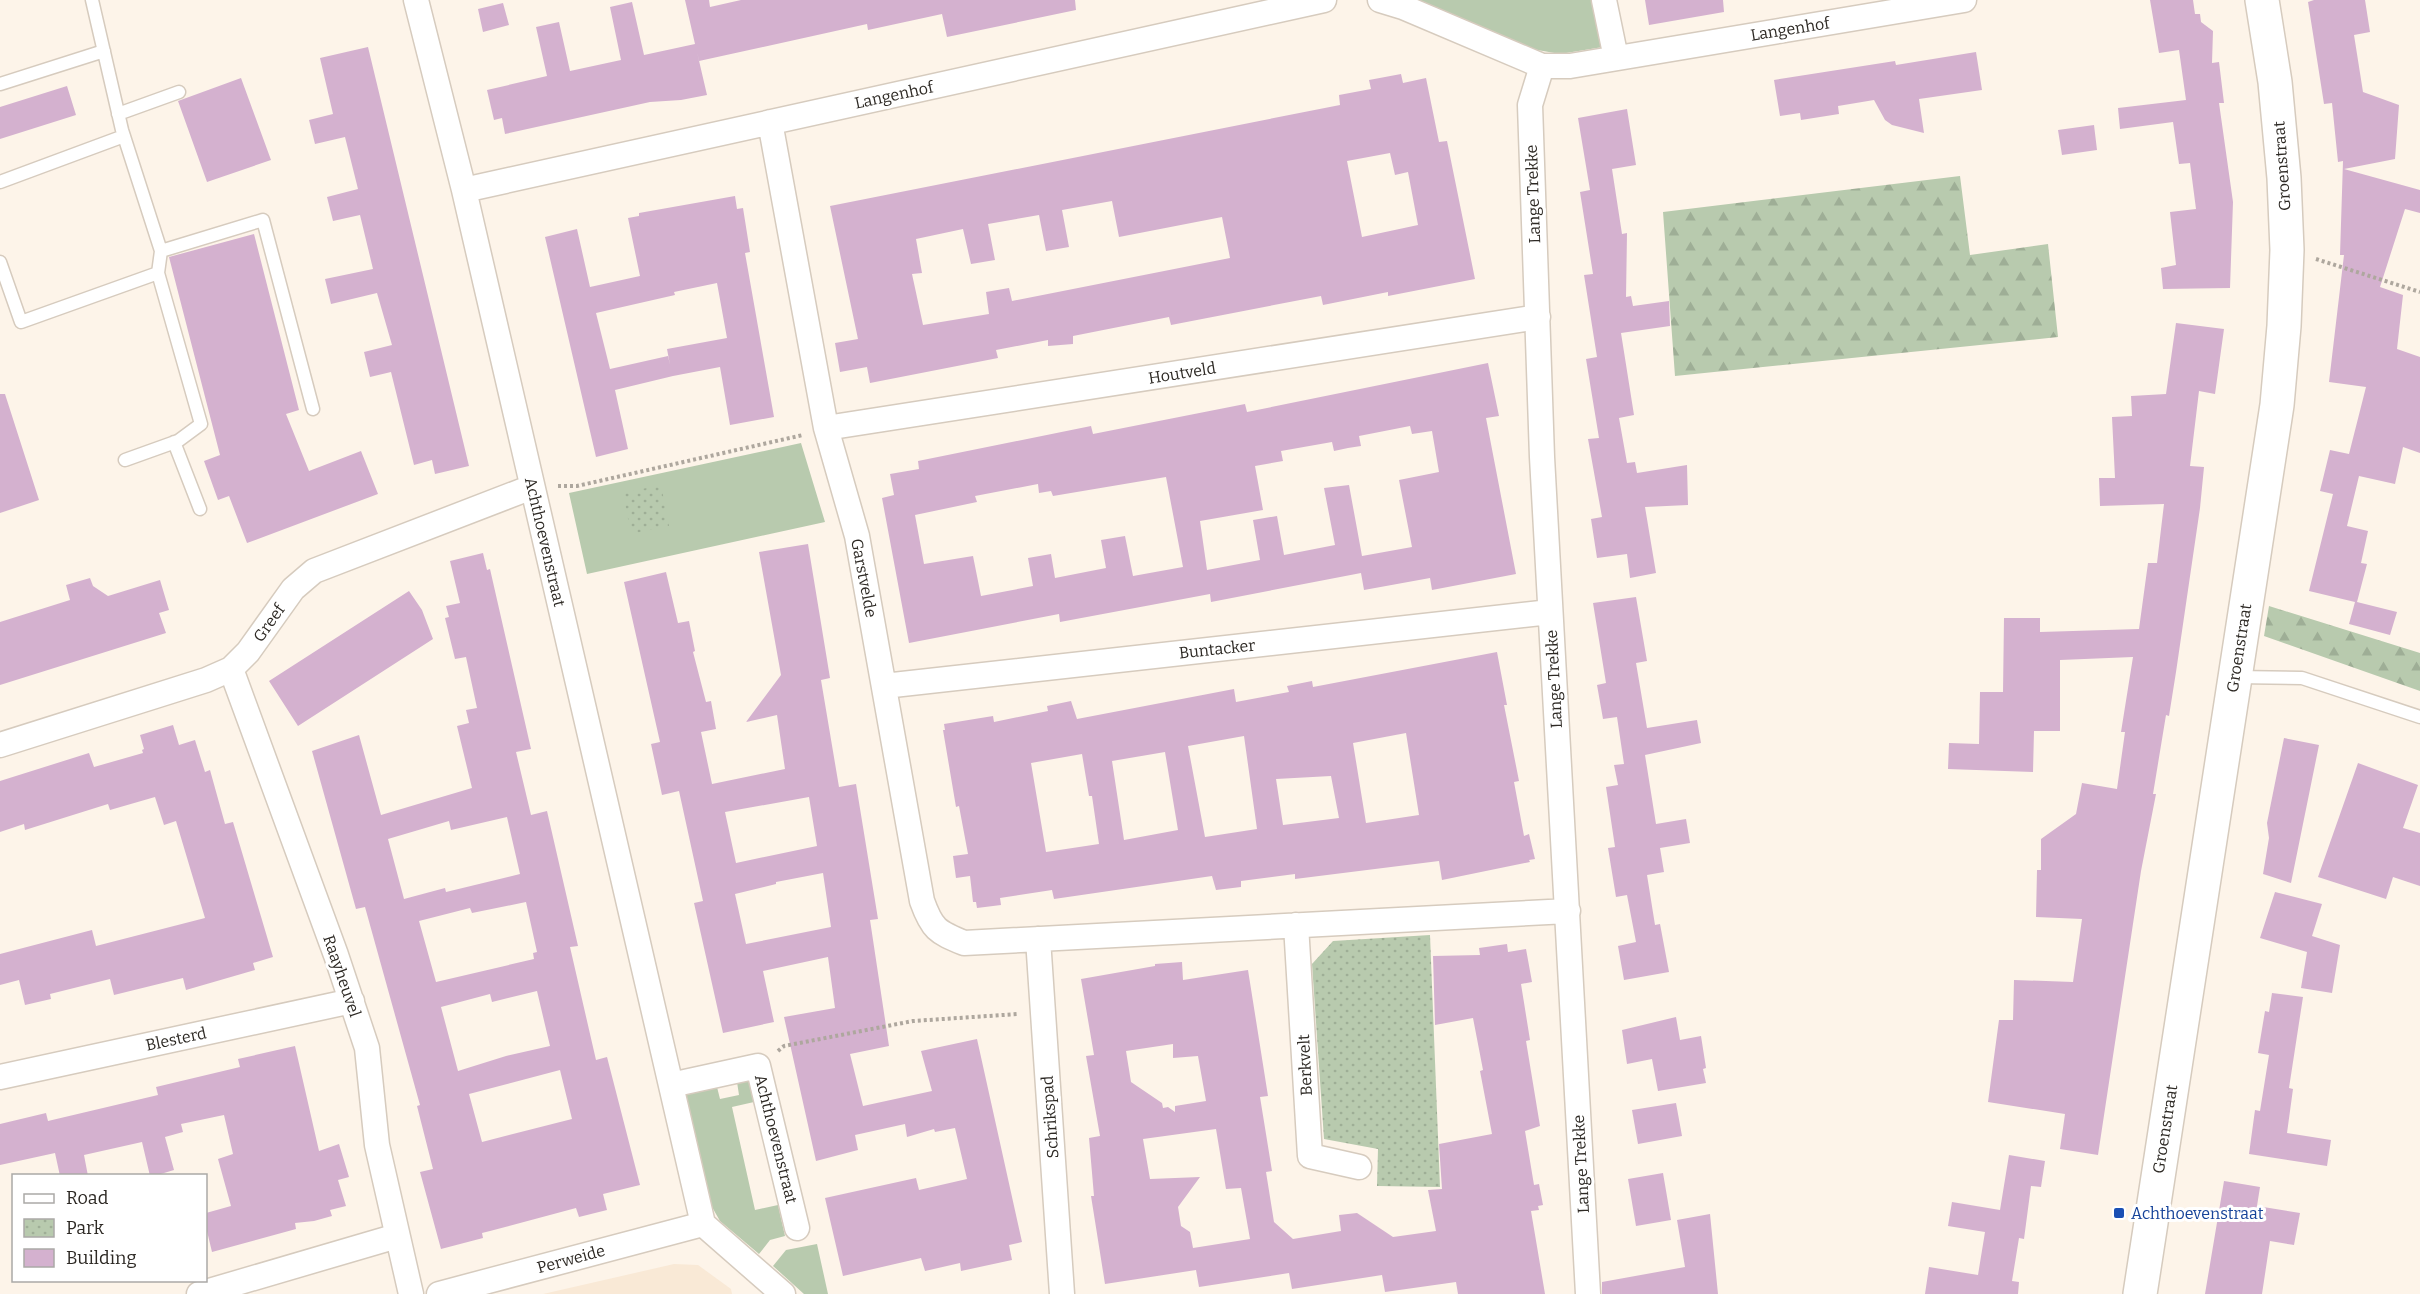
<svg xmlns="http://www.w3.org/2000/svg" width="2420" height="1294" font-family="Bitter,serif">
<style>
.education{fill:#f9e9d6}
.green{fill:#b8caae}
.forest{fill:url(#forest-firs)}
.park{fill:url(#park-dots)}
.building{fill:#d4b1cf;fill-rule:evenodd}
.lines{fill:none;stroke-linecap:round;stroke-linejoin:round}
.lane-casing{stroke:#d6cbbe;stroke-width:15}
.street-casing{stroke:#d6cbbe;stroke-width:27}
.secondary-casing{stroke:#d6cbbe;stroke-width:36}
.path{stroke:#aea79e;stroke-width:4;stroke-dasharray:3 3;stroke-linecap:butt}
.lane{stroke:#fff;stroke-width:12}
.street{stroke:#fff;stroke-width:24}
.secondary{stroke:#fff;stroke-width:33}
.transit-dot{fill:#1a4fb4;stroke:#fff;stroke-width:2}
.labels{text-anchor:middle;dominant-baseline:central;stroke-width:6;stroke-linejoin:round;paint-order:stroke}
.street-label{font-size:16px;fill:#2d2924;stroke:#fff}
.transit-label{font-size:16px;fill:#164399;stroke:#fff;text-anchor:start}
</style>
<defs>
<pattern id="forest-firs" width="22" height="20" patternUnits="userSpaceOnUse" patternTransform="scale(1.5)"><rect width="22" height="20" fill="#b8caae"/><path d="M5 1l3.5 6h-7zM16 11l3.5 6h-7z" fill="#9eae96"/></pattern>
<pattern id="park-dots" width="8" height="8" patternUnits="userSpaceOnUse" patternTransform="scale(1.5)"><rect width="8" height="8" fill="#b8caae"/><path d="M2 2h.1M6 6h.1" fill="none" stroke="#9eae96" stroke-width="1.8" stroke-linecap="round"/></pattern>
</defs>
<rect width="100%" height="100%" fill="#fdf4e9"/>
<path class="education" d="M 674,1264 L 698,1265 L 731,1289 L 732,1294 L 543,1294 Z"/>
<path class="green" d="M 1419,0 L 1593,0 L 1603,47 L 1560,54 L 1532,49 Z
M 801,443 L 825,522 L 587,574 L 569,493 Z
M 746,1080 L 751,1081 L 754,1102 L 732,1107 L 755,1210 L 778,1205 L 785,1236 L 770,1240 L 759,1254 L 720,1221 L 712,1207 L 686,1094 L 717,1087 L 720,1099 L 739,1095 L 737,1082 Z
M 817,1244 L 828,1294 L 804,1294 L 773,1266 L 786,1250 Z"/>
<path class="forest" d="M 1960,176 L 1970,255 L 2048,244 L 2058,337 L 1675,376 L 1663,212 Z
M 2269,606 L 2420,653 L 2420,691 L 2264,636 Z"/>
<path class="park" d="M 661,485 L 669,526 L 631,534 L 623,493 Z
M 1430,935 L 1440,1187 L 1377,1186 L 1378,1149 L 1324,1139 L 1312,964 L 1333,941 Z"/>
<path class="building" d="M 685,0 L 709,0 L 710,7 L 741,0 L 1075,0 L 1076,10 L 947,37 L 942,14 L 868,30 L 867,24 L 699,61 L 697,52 L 707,95 L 681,100 L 650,102 L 505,134 L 502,118 L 494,120 L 487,90 L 547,76 L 536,27 L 559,22 L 570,71 L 621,60 L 610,7 L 632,2 L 644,55 L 695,44 Z
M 1645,0 L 1723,0 L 1724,12 L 1649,25 Z
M 2150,0 L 2193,0 L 2195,14 L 2200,14 L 2201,22 L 2213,31 L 2212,63 L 2219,62 L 2224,103 L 2219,103 L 2233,202 L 2230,288 L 2163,289 L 2161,268 L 2176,265 L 2170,212 L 2196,209 L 2190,163 L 2179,164 L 2173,122 L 2120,129 L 2118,108 L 2186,100 L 2179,50 L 2159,53 Z
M 2314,0 L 2365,0 L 2370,32 L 2354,35 L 2363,92 L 2399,105 L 2395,159 L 2344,169 L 2420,190 L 2420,213 L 2405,209 L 2380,287 L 2403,295 L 2397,349 L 2420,357 L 2420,453 L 2403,447 L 2395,484 L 2359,476 L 2347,526 L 2368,531 L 2361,563 L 2367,564 L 2357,602 L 2397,612 L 2390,635 L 2349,624 L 2355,602 L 2309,591 L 2333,494 L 2320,491 L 2330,450 L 2349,454 L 2366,387 L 2329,382 L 2344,255 L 2340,255 L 2343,161 L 2338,162 L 2332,103 L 2324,104 L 2308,2 Z
M 503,3 L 509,25 L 483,32 L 478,9 Z
M 368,47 L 469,466 L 435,474 L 432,460 L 414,465 L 391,372 L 370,377 L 364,352 L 392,345 L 377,293 L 331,304 L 325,279 L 373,269 L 360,215 L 333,221 L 327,197 L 358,189 L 345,137 L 315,144 L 309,120 L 333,114 L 320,58 Z
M 1976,52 L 1982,90 L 1919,99 L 1924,133 L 1892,125 L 1885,120 L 1874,100 L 1838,106 L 1839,114 L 1801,120 L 1800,113 L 1780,116 L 1774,80 L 1895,61 L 1896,65 Z
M 1401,74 L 1403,83 L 1426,78 L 1439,142 L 1447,141 L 1475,279 L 1388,296 L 1388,292 L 1323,305 L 1321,296 L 1171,325 L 1169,317 L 1073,336 L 1073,344 L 1048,346 L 1048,340 L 996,350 L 998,358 L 870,383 L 867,367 L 840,372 L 835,343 L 858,339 L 830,206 L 1340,105 L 1339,95 L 1371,89 L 1369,80 ZM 1390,153 L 1395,175 L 1408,172 L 1418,225 L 1362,237 L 1347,161 ZM 1112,201 L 1119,237 L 1222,217 L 1230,258 L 1012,301 L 1009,288 L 986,292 L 989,314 L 923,325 L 912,274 L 922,273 L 916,239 L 963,229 L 971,264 L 995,260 L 988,224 L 1039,215 L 1046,251 L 1069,247 L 1062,210 Z
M 241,78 L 271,160 L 207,182 L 178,101 Z
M 67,86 L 76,115 L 0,139 L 0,107 Z
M 1627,109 L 1636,165 L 1612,169 L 1622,234 L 1627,233 L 1626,297 L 1631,296 L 1633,306 L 1669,301 L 1670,326 L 1621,333 L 1634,415 L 1619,418 L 1627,463 L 1635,462 L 1637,473 L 1687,465 L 1688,505 L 1645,507 L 1656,573 L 1630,578 L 1627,554 L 1597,558 L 1591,519 L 1602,517 L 1588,439 L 1599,438 L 1586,359 L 1597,357 L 1584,275 L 1593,274 L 1580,192 L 1590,190 L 1578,118 Z
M 2094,125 L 2097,150 L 2062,155 L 2058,130 Z
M 735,196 L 737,209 L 743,208 L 750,252 L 745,253 L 774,417 L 730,425 L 720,367 L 673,376 L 615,390 L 628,449 L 596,457 L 545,237 L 577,229 L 590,287 L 640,276 L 628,218 L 639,216 L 639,213 ZM 717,283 L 727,338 L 667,349 L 670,365 L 668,356 L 610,369 L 596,313 L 675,295 L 674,292 Z
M 254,234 L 299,410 L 286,414 L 309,471 L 361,451 L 378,494 L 247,543 L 229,496 L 218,500 L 204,461 L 220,455 L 169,257 Z
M 2176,323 L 2224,329 L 2215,394 L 2199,391 L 2190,466 L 2204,467 L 2200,508 L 2176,672 L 2169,716 L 2166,715 L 2153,794 L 2156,794 L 2141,871 L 2098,1155 L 2060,1149 L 2065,1114 L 1988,1102 L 1999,1020 L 2013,1020 L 2014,980 L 2073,982 L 2082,919 L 2036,917 L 2037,870 L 2041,870 L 2041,839 L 2076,814 L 2082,783 L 2117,789 L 2125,732 L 2121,732 L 2133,657 L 2060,660 L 2060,731 L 2034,731 L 2033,772 L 1948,769 L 1949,743 L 1979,744 L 1980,692 L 2003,692 L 2004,618 L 2040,618 L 2040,632 L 2139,629 L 2148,563 L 2157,563 L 2164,504 L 2100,506 L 2099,478 L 2115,478 L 2112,417 L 2132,416 L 2131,396 L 2166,394 Z
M 1488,363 L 1499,416 L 1486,418 L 1516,574 L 1432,590 L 1430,578 L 1364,590 L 1361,573 L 1211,602 L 1210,594 L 1060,622 L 1059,614 L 909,643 L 882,498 L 894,495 L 890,474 L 919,469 L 918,461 L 1091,426 L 1093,434 L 1245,404 L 1247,412 ZM 1410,426 L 1412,434 L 1432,431 L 1439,472 L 1399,480 L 1412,547 L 1362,556 L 1349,485 L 1324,488 L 1335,545 L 1284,555 L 1277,516 L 1253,520 L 1260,560 L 1207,570 L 1200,521 L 1263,510 L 1255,466 L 1283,461 L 1281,451 L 1332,442 L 1334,451 L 1348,448 L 1361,446 L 1359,436 ZM 1166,477 L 1183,567 L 1133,576 L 1125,536 L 1101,540 L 1106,568 L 1055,578 L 1051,554 L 1028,558 L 1033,586 L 981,596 L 973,556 L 924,564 L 915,515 L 977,502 L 975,496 L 1038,484 L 1039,493 L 1051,491 L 1053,496 Z
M 0,394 L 5,394 L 39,500 L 0,513 Z
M 808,544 L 830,678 L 821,680 L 839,787 L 856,784 L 878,919 L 870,920 L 889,1046 L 850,1054 L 863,1106 L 932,1091 L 921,1051 L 977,1039 L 1022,1242 L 1009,1245 L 1012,1260 L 961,1271 L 960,1263 L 925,1271 L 921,1258 L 843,1276 L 825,1198 L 916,1178 L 919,1190 L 967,1179 L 955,1128 L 935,1132 L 934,1129 L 907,1137 L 905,1124 L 855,1135 L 858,1150 L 816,1161 L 784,1017 L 835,1008 L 828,957 L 763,971 L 774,1022 L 723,1033 L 694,903 L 703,901 L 679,791 L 662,795 L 651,744 L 660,742 L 624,582 L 666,572 L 678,623 L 689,621 L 695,651 L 693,652 L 706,702 L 711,701 L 716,729 L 701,732 L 712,784 L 785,769 L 777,715 L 746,722 L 781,675 L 759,552 ZM 809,797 L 817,846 L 736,863 L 725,812 ZM 823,873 L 831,927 L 746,944 L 735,894 L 776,884 L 776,882 Z
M 483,553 L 487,570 L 490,569 L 531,749 L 516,752 L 531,815 L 547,811 L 578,946 L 570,947 L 596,1060 L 607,1057 L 640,1185 L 603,1194 L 607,1210 L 579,1217 L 576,1208 L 490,1231 L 482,1233 L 483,1238 L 441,1249 L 420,1172 L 433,1169 L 417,1106 L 420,1105 L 365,907 L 356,909 L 312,751 L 359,735 L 381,815 L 472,788 L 457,726 L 469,723 L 466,710 L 477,708 L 466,657 L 455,659 L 445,618 L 449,617 L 446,606 L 460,603 L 450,561 ZM 507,817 L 520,874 L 446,892 L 445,888 L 404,899 L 388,839 L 449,821 L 451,830 ZM 526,902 L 537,952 L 533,953 L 534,959 L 436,982 L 419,921 L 470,908 L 472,913 ZM 537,991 L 550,1046 L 506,1056 L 458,1071 L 441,1007 L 490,994 L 492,1002 ZM 560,1070 L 572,1119 L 482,1142 L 469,1094 Z
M 90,578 L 93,586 L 108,596 L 160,580 L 169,610 L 159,613 L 166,633 L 0,685 L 0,622 L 70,600 L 66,585 Z
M 409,591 L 422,610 L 433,639 L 298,726 L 269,681 Z
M 1636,597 L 1647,661 L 1636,663 L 1647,728 L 1697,720 L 1701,743 L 1645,755 L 1656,824 L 1686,819 L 1690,843 L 1660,848 L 1664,872 L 1647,875 L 1655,925 L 1660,924 L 1669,972 L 1624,980 L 1618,946 L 1636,942 L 1627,895 L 1616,897 L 1608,848 L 1615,847 L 1606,787 L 1618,785 L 1614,765 L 1624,764 L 1617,717 L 1603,719 L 1597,685 L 1606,683 L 1593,603 Z
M 1497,652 L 1507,705 L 1504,705 L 1519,781 L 1514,782 L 1524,836 L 1529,834 L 1535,859 L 1529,860 L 1530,862 L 1442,880 L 1439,861 L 1295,879 L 1295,874 L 1272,877 L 1241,881 L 1241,887 L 1216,890 L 1212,876 L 1054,899 L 1052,890 L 1000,898 L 1001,905 L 977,908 L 976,902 L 973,902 L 970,876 L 956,878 L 953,856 L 968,854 L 959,806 L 956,807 L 943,730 L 945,730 L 944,724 L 993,716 L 994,722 L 1048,711 L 1047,706 L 1071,701 L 1077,719 L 1234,689 L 1236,702 L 1289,692 L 1287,686 L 1312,681 L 1313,687 ZM 1406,733 L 1419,815 L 1366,823 L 1353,743 ZM 1244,736 L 1257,829 L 1205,837 L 1188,746 ZM 1165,752 L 1178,830 L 1124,840 L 1112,761 ZM 1082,754 L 1089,796 L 1092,796 L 1099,844 L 1046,852 L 1031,763 ZM 1331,776 L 1339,818 L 1283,825 L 1276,779 Z
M 173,725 L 179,745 L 195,740 L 205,772 L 210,770 L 225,824 L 233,822 L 273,957 L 253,963 L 255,970 L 186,990 L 183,978 L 114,995 L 110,979 L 50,994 L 51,999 L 25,1005 L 19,980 L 0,985 L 0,954 L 92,930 L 96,946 L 205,918 L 176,821 L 164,825 L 155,797 L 110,810 L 108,804 L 25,830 L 24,824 L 0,832 L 0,781 L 89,753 L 94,767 L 143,753 L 142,750 L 144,749 L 140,735 Z
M 2284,738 L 2319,745 L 2291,883 L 2263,874 L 2269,838 L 2267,823 Z
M 2358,763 L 2418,785 L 2403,828 L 2420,833 L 2420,886 L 2393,877 L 2386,899 L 2318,877 Z
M 2275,892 L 2322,904 L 2312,936 L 2340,945 L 2332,993 L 2301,988 L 2307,952 L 2260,938 Z
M 1507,944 L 1508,952 L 1526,949 L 1532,982 L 1521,984 L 1530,1040 L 1526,1041 L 1540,1126 L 1525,1131 L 1534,1185 L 1539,1184 L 1543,1205 L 1538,1206 L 1539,1210 L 1531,1211 L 1545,1294 L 1458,1294 L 1456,1282 L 1385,1292 L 1382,1275 L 1292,1289 L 1289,1273 L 1199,1287 L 1196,1270 L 1105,1284 L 1091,1196 L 1094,1196 L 1089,1138 L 1100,1136 L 1086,1056 L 1094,1055 L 1081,979 L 1155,966 L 1155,964 L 1182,962 L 1183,980 L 1248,970 L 1268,1096 L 1260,1097 L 1272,1171 L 1266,1172 L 1274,1222 L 1293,1239 L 1341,1231 L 1339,1215 L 1357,1213 L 1393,1237 L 1436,1231 L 1428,1190 L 1442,1189 L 1439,1144 L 1492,1134 L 1480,1071 L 1483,1070 L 1473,1018 L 1435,1025 L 1433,956 L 1480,955 L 1479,948 ZM 1173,1044 L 1173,1058 L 1198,1056 L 1206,1101 L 1175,1106 L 1175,1112 L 1168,1107 L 1163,1108 L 1162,1103 L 1131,1082 L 1126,1051 ZM 1216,1129 L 1226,1189 L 1241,1188 L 1250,1239 L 1193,1248 L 1190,1232 L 1181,1226 L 1178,1207 L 1200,1177 L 1150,1179 L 1143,1139 Z
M 2272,993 L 2303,997 L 2289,1088 L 2293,1089 L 2287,1133 L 2331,1140 L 2327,1166 L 2249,1154 L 2255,1110 L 2260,1111 L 2269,1055 L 2258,1053 L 2265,1011 L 2269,1012 Z
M 1676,1017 L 1680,1040 L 1701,1036 L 1706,1068 L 1703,1069 L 1706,1083 L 1658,1091 L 1652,1059 L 1627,1064 L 1622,1030 Z
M 295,1046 L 319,1151 L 339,1144 L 349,1177 L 338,1180 L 346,1206 L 330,1210 L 332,1216 L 314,1221 L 295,1223 L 296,1229 L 212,1252 L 206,1227 L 206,1213 L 231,1206 L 218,1159 L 233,1154 L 224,1115 L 181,1124 L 183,1132 L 165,1137 L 174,1170 L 154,1176 L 150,1176 L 142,1142 L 84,1155 L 88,1176 L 60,1176 L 55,1153 L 0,1165 L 0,1124 L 46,1113 L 48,1121 L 158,1095 L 156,1087 L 240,1067 L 238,1059 Z
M 1676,1103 L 1682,1136 L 1638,1144 L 1632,1110 Z
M 2009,1155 L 2045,1161 L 2041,1187 L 2031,1186 L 2024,1239 L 2019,1238 L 2012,1281 L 2019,1282 L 2018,1294 L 1925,1294 L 1929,1267 L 1978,1275 L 1985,1232 L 1948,1226 L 1952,1202 L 2000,1210 Z
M 1663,1173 L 1671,1220 L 1636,1226 L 1628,1179 Z
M 2224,1181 L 2260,1187 L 2257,1206 L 2300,1213 L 2294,1245 L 2270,1241 L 2262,1294 L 2205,1294 Z
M 1710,1214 L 1718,1294 L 1602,1294 L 1602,1282 L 1685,1267 L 1677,1220 Z"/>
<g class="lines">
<defs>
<path id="lane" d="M 92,0 L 122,130 L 161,251 L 158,273 L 201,424 L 178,441 L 125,460
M 0,84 L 104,51
M 118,114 L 179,92
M 0,182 L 124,136
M 161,251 L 263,220 L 313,409
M 0,262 L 21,322 L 158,273
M 174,442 L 200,509
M 2235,677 L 2302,678 L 2420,717"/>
<path id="street" d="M 416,0 L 464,190 L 703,1224 L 783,1294
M 1380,0 L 1403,7 L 1542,66 L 1570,66 L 1964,0
M 1604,0 L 1616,58
M 1542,66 L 1530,105 L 1542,457 L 1588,1294
M 770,122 L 826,428 L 857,536 L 922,901 C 932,929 937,932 964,943 L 1568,911
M 464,190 L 1324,0
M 826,428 L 1538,317
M 231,669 L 336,955 L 367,1048 L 377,1145 L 411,1294
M 884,686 L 1550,612
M 0,745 L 206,680 L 231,669 L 248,652 L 293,589 L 314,571 L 532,487
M 1296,925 L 1310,1156 L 1359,1167
M 1038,939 L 1062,1294
M 0,1077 L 352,1001
M 671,1085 L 758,1066 L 797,1228
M 199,1294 L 397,1236
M 439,1294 L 703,1224"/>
<path id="secondary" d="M 2140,1294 L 2277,405 L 2284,326 L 2287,250 L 2284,178 L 2275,82 L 2262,0"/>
</defs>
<use href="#lane" class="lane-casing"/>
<use href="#street" class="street-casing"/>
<use href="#secondary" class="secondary-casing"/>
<path class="path" d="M 2316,259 L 2420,292
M 558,486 L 577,486 L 803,435
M 778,1051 L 784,1046 L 913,1021 L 1018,1014"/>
<use href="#lane" class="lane"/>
<use href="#street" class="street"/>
<use href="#secondary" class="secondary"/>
</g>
<rect class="transit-dot" x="2113" y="1207" width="12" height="12" rx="3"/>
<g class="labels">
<g class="street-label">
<text transform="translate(1790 29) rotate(-9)">Langenhof</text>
<text transform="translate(894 95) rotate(-12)">Langenhof</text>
<text transform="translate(2282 166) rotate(-94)">Groenstraat</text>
<text transform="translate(1533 194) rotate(-92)">Lange Trekke</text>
<text transform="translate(1182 373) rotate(-9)">Houtveld</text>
<text transform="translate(545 542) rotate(77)">Achthoevenstraat</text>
<text transform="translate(864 578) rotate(79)">Garstvelde</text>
<text transform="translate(269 623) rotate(-55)">Greef</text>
<text transform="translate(2239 648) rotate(-81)">Groenstraat</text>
<text transform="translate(1217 649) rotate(-6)">Buntacker</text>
<text transform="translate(1554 679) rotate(-93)">Lange Trekke</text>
<text transform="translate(342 976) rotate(71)">Raayheuvel</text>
<text transform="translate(176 1039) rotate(-12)">Blesterd</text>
<text transform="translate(1305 1065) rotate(-93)">Berkvelt</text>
<text transform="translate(1050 1117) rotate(-94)">Schrikspad</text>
<text transform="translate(2165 1129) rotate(-81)">Groenstraat</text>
<text transform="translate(776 1139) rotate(76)">Achthoevenstraat</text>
<text transform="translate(1581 1164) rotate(-93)">Lange Trekke</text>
<text transform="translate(571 1259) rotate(-15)">Perweide</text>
</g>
<g class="transit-label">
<text x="2131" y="1213">Achthoevenstraat</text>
</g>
</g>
<rect x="12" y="1174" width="195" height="108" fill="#ffffff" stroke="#aba9a7" stroke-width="1.5"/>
<rect x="24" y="1194" width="30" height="9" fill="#ffffff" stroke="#aba9a7" stroke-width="1.5"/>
<text x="66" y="1204" font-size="18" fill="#2d2924">Road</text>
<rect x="24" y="1219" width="30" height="18" fill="url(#park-dots)" stroke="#aba9a7" stroke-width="1.5"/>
<text x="66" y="1234" font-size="18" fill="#2d2924">Park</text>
<rect x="24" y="1249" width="30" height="18" fill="#d4b1cf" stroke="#aba9a7" stroke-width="1.5"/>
<text x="66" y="1264" font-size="18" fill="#2d2924">Building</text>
</svg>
